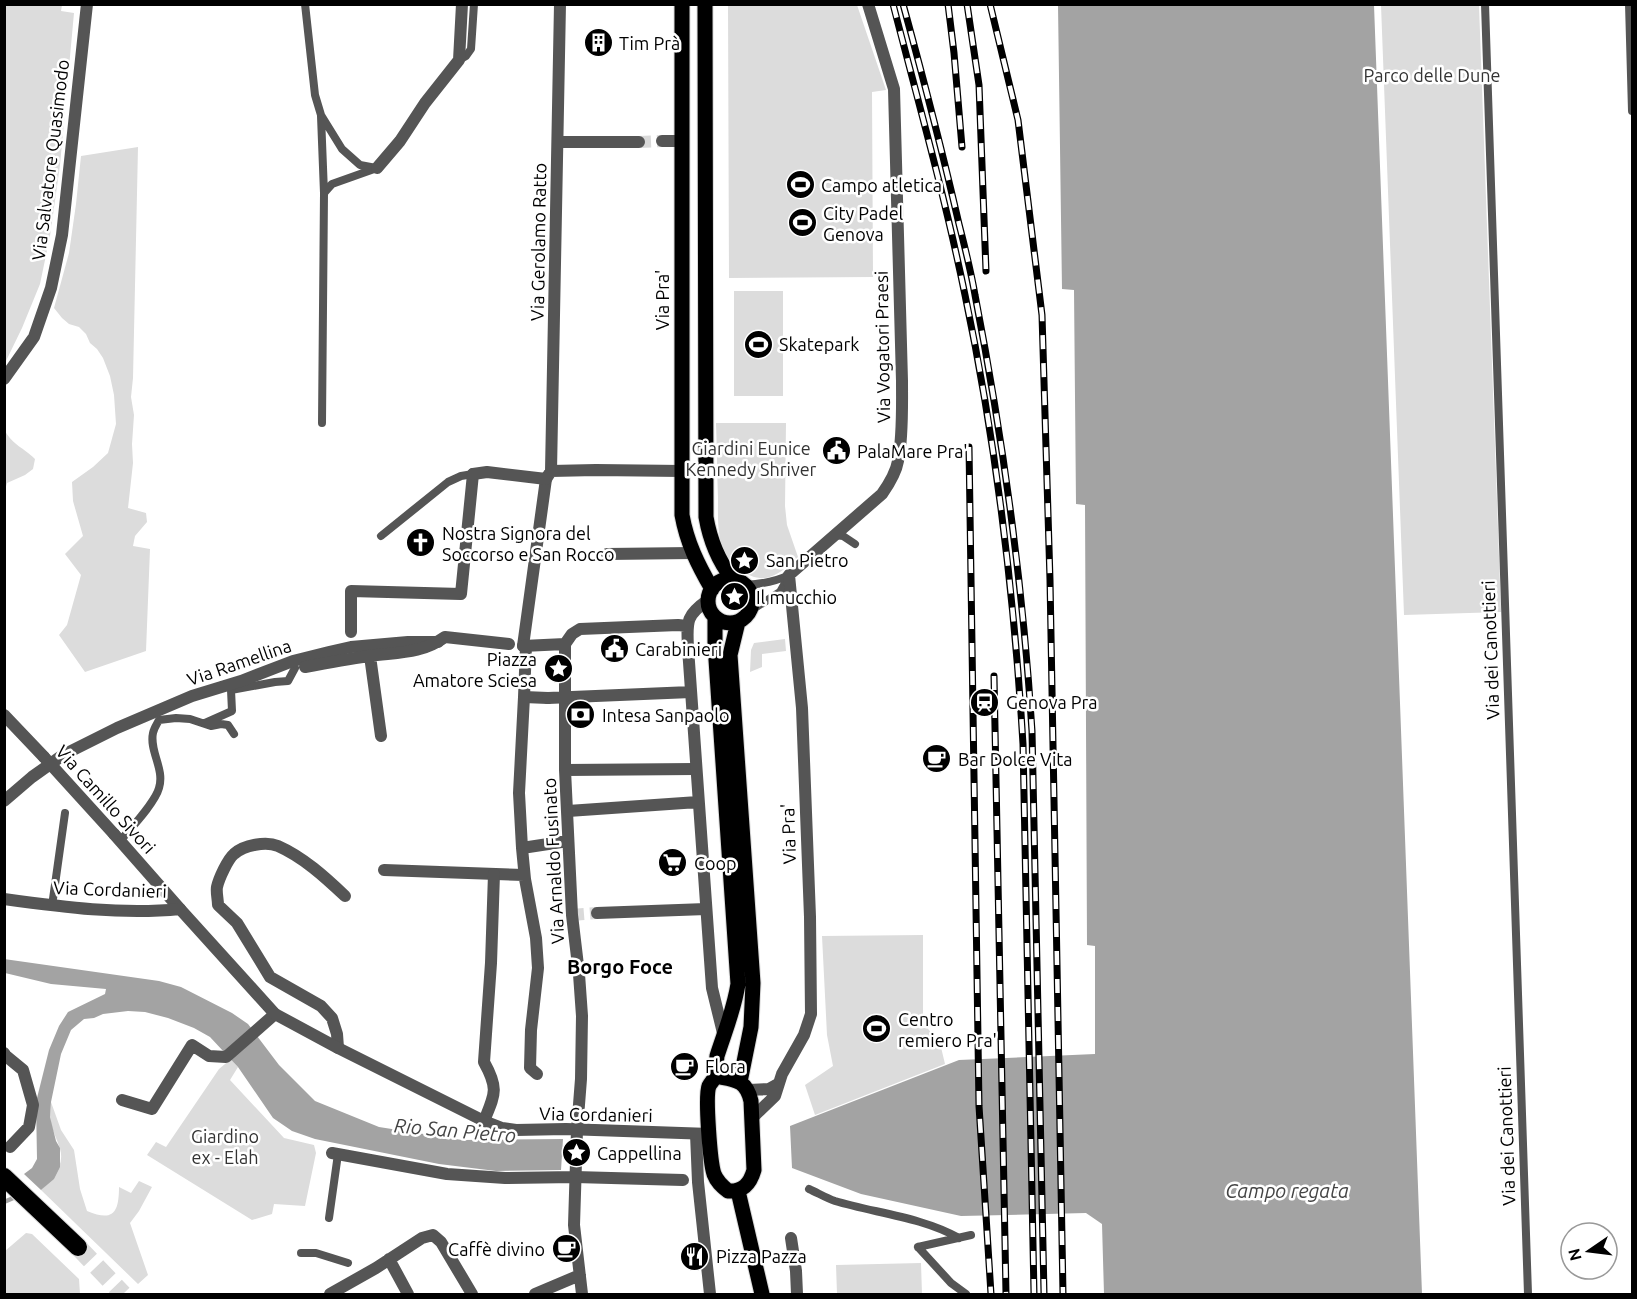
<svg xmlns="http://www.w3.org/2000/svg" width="1637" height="1299" font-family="Ubuntu,sans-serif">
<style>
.green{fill:#dcdcdc}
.water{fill:#a3a3a3}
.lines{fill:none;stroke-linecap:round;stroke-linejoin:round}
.stream{stroke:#a3a3a3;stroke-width:4.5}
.pedestrian-tunnel{stroke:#d9d9d9;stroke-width:12;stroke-dasharray:12 6;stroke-linecap:butt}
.minor-tunnel{stroke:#d9d9d9;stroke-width:12;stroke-dasharray:12 6;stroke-linecap:butt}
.motorway-tunnel{stroke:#d9d9d9;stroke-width:18;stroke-dasharray:18 9;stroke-linecap:butt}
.primary-casing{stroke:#dbdbdb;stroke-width:17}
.motorway-casing{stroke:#dbdbdb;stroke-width:20}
.service{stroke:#555;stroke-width:8}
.pedestrian{stroke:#555;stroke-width:12}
.minor{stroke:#555;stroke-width:12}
.tertiary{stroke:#555;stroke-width:12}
.primary{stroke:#000;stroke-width:15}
.motorway{stroke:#000;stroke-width:18}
.rail-casing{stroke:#000;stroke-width:7}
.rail{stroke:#fff;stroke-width:4.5;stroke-dasharray:14;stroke-linecap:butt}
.minor-bridge{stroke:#555;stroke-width:12}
.labels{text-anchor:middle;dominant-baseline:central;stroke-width:5;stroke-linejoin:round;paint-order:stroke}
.poi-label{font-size:18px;fill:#000;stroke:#fff;text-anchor:start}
.park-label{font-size:18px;fill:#333;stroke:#fff}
.street-label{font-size:18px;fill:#000;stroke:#fff}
.neighbourhood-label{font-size:20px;font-weight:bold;fill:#000;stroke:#fff}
.water-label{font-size:20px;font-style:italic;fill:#444;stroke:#fff}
</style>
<rect width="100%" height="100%" fill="#fff"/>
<path class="green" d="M 5,4 L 62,5 L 61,11 L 74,13 L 60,165 L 50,236 L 40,284 L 22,328 L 5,363 Z
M 728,5 L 857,5 L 886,90 L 872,92 L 873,277 L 729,278 Z
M 1381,5 L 1479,5 L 1501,612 L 1404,615 Z
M 138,147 L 133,378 L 131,397 L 134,415 L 132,444 L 133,463 L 128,508 L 146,513 L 147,522 L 135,536 L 133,546 L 150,549 L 146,651 L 85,672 L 59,635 L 67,625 L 81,575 L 65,554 L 83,536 L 73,501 L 72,482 L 93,467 L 108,453 L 116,424 L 114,395 L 110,376 L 103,358 L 97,349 L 90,343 L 86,334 L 79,327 L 69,324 L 62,318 L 54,308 L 69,253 L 76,204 L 81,156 Z
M 734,291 L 783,291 L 783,396 L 734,396 Z
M 716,423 L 786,423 L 785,506 L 787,525 L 798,557 C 781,572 768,586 745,573 C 736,567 728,560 723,549 C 717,534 718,515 718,498 C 717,473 717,448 716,423 Z
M 5,431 C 14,446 23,447 35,459 L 33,469 L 25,475 L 7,483 L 5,490 Z
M 785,639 L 786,651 L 762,654 L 762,667 L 750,672 L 751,650 L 754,643 Z
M 923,935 L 923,1023 L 940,1043 L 945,1064 L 815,1115 L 805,1085 L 833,1066 L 827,1035 L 822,936 Z
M 231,1059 L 238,1067 L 230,1080 L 284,1138 L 314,1145 L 316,1153 L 305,1206 L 274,1204 L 272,1214 L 252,1220 L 147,1155 L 156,1142 L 166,1147 L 219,1069 Z
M 51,1102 L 61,1130 L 74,1150 L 80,1189 L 87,1211 C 113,1222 119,1213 119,1187 L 131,1193 L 139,1181 L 152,1187 L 139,1211 L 130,1223 L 148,1275 L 138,1284 L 41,1190 C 53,1180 65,1165 60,1149 C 57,1138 50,1127 50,1116 C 50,1112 51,1106 51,1102 Z
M 26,1233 L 32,1234 L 79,1279 L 80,1294 L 5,1294 L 5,1251 Z
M 921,1263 L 922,1294 L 837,1294 L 836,1265 Z"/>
<path class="water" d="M 1058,5 L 1374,5 L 1422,1294 L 1104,1294 L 1102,1224 L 1086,1213 L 961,1216 L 861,1194 L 792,1168 L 790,1126 L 959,1060 L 1095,1054 L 1095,946 L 1087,945 L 1085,505 L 1076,504 L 1074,290 L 1062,289 Z
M 4,959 L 159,981 L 181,987 L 232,1013 L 248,1024 L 279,1065 L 315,1101 L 379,1127 L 462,1140 L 563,1139 L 561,1170 L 496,1171 L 439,1164 L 315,1139 L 292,1131 L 273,1118 L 238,1067 L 210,1037 L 194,1028 L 168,1018 L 145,1012 L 128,1011 L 103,1014 L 94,1018 L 84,1019 L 71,1030 L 61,1054 L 51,1102 L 50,1117 L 56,1141 L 60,1148 L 60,1167 L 54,1179 L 41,1190 L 24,1174 L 32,1168 L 37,1159 L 36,1102 L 49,1050 L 59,1026 L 68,1012 L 105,994 L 106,989 L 51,984 L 5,973 Z"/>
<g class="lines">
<path class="stream" d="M 4,1202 L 18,1196"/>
<path class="pedestrian-tunnel" d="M 572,915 L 597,913"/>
<path class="minor-tunnel" d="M 639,142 L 662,141"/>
<path class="motorway-tunnel" d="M 78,1247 L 123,1294"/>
<defs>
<path id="primary" d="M 682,4 L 682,515 C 687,543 698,565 712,589
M 705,4 L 706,517 C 710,540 717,559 732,578
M708 601a22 22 0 1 1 44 0a22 22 0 1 1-44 0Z
M 715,618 L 715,645 L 738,984 C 734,1010 725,1031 717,1056 C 716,1062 717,1068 716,1074 C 715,1079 711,1082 709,1086 C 705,1096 710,1162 714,1174 C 717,1182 722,1186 728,1191 C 743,1192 750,1184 754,1170 L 751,1101 C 746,1079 735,1080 715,1076
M 738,622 L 730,655 L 753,983 L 751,1027 L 740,1082
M 738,1191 L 762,1294"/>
<path id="motorway" d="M 4,1177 L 78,1247"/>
</defs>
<use href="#primary" class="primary-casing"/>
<use href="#motorway" class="motorway-casing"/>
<path class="service" d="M 305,4 L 315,95 L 321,115 L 342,149 L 360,165 L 376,168
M 1485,4 L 1528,1294
M 1629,4 L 1632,111
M 459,60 L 466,56 L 471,49 L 474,4
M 321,116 L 324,193
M 322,423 L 324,193 L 332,184 L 377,168
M 835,535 L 843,536 L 855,544
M 381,536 L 448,482 L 461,476 L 473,474
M 746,585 C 762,584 775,582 789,575
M 750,611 L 780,592 L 789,576
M 205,723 L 232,711 L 231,690 L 275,682 L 288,681 L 295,668
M 120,841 C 131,828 155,803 159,788 C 165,769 149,751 153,733 C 154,728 157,724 159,720 L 176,718 L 190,719 L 211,726 L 221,724 L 228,725 L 234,734
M 52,906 L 65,813
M 809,1189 C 818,1193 826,1198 835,1201 C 875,1213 922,1217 959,1238
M 329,1218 L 338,1154
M 918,1247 L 951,1283 L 966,1294
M 918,1247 L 971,1235
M 301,1253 L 316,1253 L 348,1263"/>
<path class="pedestrian" d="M 662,141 L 682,141
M 351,632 L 351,591 L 461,594 L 473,474
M 523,646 L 546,479
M 526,646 L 524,697 L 548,698
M 524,697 L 519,793 L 522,848 L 525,879 L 536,938 L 538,968 L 531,1030 L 530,1068 L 537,1074
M 565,697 L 565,770 L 572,915 L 579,974 L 582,1016 L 581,1079 L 577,1130
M 565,770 L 695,769
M 4,801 L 32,777 L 63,755 L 117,728 L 192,696 L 241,681 L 293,661 L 329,652 L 351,647 L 408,642 L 438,642
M 522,848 L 568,841
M 384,870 L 524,875
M 696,1134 L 698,1182 L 710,1294
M 575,1177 L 683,1180
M 791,1238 L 796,1271 L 797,1294"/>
<path class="minor" d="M 558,142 L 639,142
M 377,168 L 400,141 L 425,103 L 459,60 L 462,4
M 4,379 L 34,337 L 51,288 L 62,235 L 87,4
M 551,471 L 596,470 L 682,471
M 473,474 L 487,472 L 546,479 L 551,471 L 560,4
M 607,554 L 692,553
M 708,596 L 708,600 C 685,616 687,622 688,648 L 712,988 L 724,1037
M 523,646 L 565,644
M 370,656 L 381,736
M 305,667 C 326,663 348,659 369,656 C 398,652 421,654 445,637 L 509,644
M 565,697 L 565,644 L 572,634 L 580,629 L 678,625 L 687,626
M 548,698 L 691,692
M 4,715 L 44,757
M 568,811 L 698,802
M 114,834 L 180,909
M 597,913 L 706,909
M 338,1048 L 337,1034 L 332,1018 L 321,1006 L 270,977 L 237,923 L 218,905 C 218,899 216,892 217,887 C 219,878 228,859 234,854 C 244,845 266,841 278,846 C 303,857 325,877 345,896
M 4,1053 L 6,1056 L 23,1070 L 33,1105 L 29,1127 L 10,1147
M 749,1090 L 769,1089 L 778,1084
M 122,1100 L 152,1109 L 192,1045 L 209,1056 L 226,1057 L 275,1014
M 751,1119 L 775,1096 L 782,1074 L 804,1035 L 811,1014 L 810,917 L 802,708 L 789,575 L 882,494 C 889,484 896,473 898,461 C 903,438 902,405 902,381 L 894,89 L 868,4
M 484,1121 C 495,1094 499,1089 484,1062 L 491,963 L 494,874
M 577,1130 L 574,1225 L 582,1294
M 332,1153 L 447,1174 L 505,1178 L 575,1177
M 389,1259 L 408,1294
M 330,1294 L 376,1268 L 422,1238 L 433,1235 L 441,1242 L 472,1294
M 535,1294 L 580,1275"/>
<path class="tertiary" d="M 4,899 C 63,907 122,915 180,909 L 275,1014 L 338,1048 L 484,1121 L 502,1128 L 516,1130 L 566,1129 L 710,1134"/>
<use href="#primary" class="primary"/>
<use href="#motorway" class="motorway"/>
<defs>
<path id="rail" d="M 893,4 C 918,101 945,197 965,295 C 996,442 1014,594 1023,744 L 1034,1294
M 903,4 C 923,77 942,150 959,224 C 965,248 971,271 975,295 C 1003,439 1023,585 1032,731 L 1044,1294
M 948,4 L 954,53 L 962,147
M 967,4 L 979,85 L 986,271
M 990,4 L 1018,120 L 1042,315 L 1050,580 L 1063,1294
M 969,447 L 979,1106 L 991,1294
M 994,676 L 1006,1294"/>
</defs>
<use href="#rail" class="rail-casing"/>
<use href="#rail" class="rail"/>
<path class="minor-bridge" d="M 44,757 L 114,834"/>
</g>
<defs>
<symbol id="building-disc" viewBox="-11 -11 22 22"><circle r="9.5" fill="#000" stroke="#fff"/><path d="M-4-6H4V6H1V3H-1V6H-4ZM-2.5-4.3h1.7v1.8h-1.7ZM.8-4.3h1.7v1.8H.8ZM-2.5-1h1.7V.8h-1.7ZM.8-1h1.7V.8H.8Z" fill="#fff"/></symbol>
<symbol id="stadium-disc" viewBox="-11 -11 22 22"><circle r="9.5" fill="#000" stroke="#fff"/><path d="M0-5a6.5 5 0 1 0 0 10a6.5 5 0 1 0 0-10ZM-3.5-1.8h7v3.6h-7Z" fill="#fff"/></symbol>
<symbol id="civic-disc" viewBox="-11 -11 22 22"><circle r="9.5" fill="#000" stroke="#fff"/><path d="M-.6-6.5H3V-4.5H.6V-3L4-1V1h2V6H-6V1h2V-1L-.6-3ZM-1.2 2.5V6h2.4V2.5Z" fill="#fff"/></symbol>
<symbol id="church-disc" viewBox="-11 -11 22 22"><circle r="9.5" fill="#000" stroke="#fff"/><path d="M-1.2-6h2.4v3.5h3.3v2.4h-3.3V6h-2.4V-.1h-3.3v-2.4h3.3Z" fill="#fff"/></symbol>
<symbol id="sight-disc" viewBox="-11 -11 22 22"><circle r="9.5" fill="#000" stroke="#fff"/><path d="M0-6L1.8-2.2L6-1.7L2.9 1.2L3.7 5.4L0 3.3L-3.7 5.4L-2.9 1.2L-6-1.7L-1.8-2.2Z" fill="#fff"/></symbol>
<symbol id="station-disc" viewBox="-11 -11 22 22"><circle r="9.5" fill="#000" stroke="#fff"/><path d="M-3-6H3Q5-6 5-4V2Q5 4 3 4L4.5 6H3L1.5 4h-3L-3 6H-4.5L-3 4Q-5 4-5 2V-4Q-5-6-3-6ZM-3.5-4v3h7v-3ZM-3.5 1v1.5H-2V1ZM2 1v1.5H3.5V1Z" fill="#fff"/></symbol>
<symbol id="bank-disc" viewBox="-11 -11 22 22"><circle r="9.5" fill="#000" stroke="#fff"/><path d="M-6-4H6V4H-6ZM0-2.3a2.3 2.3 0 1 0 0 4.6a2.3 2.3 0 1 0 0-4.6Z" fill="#fff"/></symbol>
<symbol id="cafe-disc" viewBox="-11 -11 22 22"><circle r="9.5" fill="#000" stroke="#fff"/><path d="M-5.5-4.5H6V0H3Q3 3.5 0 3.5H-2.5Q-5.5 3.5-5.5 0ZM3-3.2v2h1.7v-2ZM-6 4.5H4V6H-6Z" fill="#fff"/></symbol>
<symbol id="supermarket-disc" viewBox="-11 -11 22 22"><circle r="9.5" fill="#000" stroke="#fff"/><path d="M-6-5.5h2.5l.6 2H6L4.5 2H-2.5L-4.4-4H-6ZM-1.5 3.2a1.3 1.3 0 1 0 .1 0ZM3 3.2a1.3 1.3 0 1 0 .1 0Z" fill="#fff"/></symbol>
<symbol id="restaurant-disc" viewBox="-11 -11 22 22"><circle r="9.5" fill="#000" stroke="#fff"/><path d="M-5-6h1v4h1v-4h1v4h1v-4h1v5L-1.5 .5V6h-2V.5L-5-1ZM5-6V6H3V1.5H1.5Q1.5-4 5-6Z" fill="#fff"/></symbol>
</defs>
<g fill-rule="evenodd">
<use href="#building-disc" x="582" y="26" width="33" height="33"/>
<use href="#stadium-disc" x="784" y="168" width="33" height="33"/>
<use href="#stadium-disc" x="786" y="206" width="33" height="33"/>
<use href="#stadium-disc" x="742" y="328" width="33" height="33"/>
<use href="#civic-disc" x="820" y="434" width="33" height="33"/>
<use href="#church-disc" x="404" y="526" width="33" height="33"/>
<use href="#sight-disc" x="728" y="544" width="33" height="33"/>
<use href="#sight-disc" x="718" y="580" width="33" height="33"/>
<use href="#civic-disc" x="598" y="632" width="33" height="33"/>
<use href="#sight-disc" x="542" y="652" width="33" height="33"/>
<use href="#station-disc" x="968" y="686" width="33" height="33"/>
<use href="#bank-disc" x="564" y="698" width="33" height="33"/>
<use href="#cafe-disc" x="920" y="742" width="33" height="33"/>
<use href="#supermarket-disc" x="656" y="846" width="33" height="33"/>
<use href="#stadium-disc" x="860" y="1012" width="33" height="33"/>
<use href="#cafe-disc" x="668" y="1050" width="33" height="33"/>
<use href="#sight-disc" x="560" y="1136" width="33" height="33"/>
<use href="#cafe-disc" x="550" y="1232" width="33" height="33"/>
<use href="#restaurant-disc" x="678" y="1240" width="33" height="33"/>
</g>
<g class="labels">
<g class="poi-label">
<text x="619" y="43">Tim Prà</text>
<text x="821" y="185">Campo atletica</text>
<text x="823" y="213">City Padel<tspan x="823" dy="21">Genova</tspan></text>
<text x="779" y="344">Skatepark</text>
<text x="857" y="451">PalaMare Pra'</text>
<text x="442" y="533">Nostra Signora del<tspan x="442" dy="21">Soccorso e San Rocco</tspan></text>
<text x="766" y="560">San Pietro</text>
<text x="756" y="597">Il mucchio</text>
<text x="635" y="649">Carabinieri</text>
<text x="537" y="659" text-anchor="end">Piazza<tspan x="537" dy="21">Amatore Sciesa</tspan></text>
<text x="1006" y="702">Genova Pra</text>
<text x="602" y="715">Intesa Sanpaolo</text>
<text x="958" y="759">Bar Dolce Vita</text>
<text x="694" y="863">Coop</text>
<text x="898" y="1019">Centro<tspan x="898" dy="21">remiero Pra'</tspan></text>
<text x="705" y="1066">Flora</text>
<text x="597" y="1153">Cappellina</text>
<text x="545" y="1249" text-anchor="end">Caffè divino</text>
<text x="716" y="1256">Pizza Pazza</text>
</g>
<g class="park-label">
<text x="1432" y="75">Parco delle Dune</text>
<text x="751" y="448">Giardini Eunice<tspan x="751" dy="21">Kennedy Shriver</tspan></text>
<text x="225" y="1136">Giardino<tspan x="225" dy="21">ex - Elah</tspan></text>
</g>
<g class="street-label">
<text transform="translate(50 160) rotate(-83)">Via Salvatore Quasimodo</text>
<text transform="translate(538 242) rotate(-89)">Via Gerolamo Ratto</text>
<text transform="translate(662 300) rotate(-90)">Via Pra'</text>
<text transform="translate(882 347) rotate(-91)">Via Vogatori Praesi</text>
<text transform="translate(1490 650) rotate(-92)">Via dei Canottieri</text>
<text transform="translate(239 662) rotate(-19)">Via Ramellina</text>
<text transform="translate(106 799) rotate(48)">Via Camillo Sivori</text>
<text transform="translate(788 834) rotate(-92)">Via Pra'</text>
<text transform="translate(553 861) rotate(-93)">Via Arnaldo Fusinato</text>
<text transform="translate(110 889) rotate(2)">Via Cordanieri</text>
<text transform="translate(596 1114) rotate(1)">Via Cordanieri</text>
<text transform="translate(1506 1136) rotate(-92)">Via dei Canottieri</text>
</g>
<g class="neighbourhood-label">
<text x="620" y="966">Borgo Foce</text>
</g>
<g class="water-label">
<text transform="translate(455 1130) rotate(5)">Rio San Pietro</text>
<text x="1287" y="1190">Campo regata</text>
</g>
</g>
<rect width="1637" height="1299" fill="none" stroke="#000000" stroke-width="12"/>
<g transform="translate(1589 1251) rotate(256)"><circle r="28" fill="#ffffff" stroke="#999999" stroke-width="1.5"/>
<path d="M0-4.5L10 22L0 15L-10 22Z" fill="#000000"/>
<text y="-9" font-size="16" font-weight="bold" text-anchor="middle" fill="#000000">N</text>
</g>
</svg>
